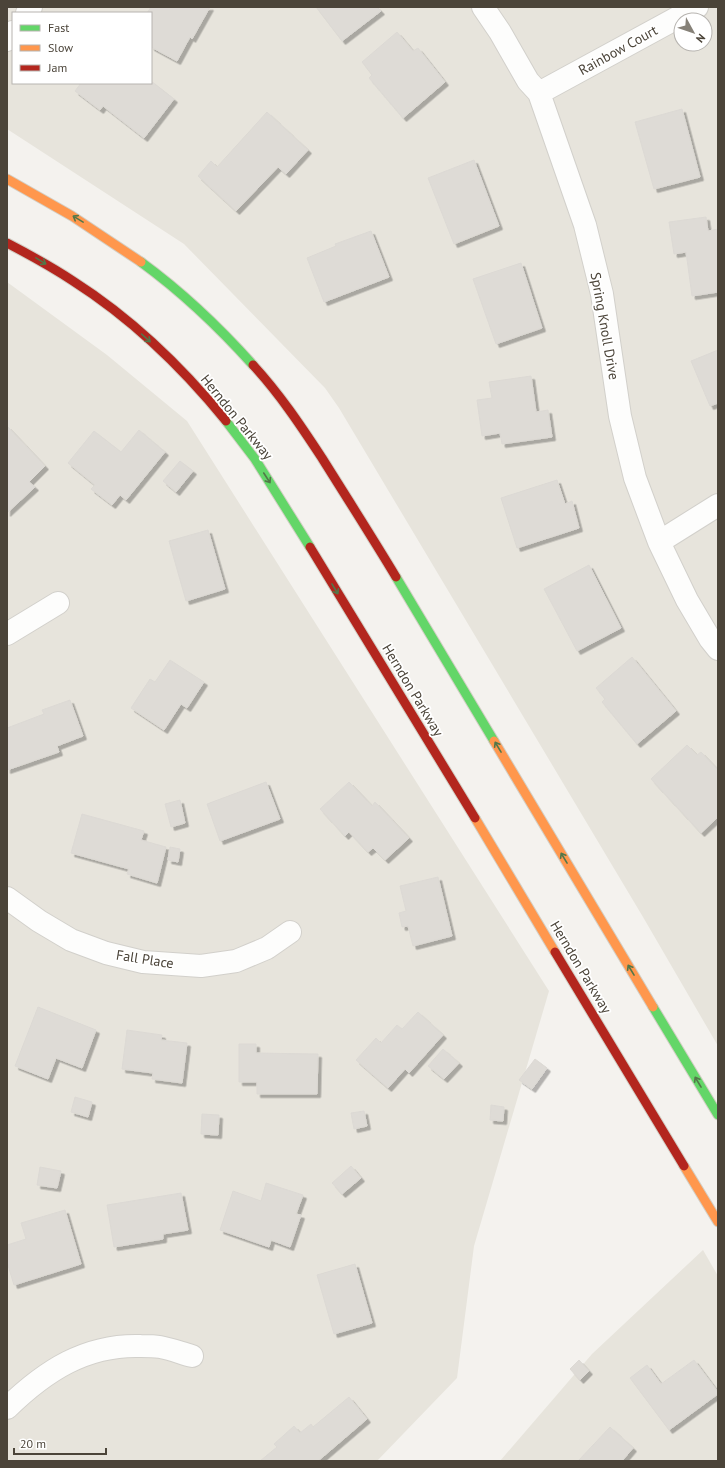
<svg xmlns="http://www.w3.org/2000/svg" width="725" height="1468" font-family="'PT Sans',sans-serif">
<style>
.residential{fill:#e7e4dc;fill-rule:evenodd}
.building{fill:#dedbd6;stroke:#dcd9d4;filter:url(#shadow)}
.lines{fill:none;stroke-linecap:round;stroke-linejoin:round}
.street-casing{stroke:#d2d0cb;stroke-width:24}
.fast-casing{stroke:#d3cfc5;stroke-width:11}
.slow-casing{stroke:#d3cfc5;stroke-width:11}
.jam-casing{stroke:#d3cfc5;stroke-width:11}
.street{stroke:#fdfdfc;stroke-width:22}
.fast{stroke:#63d668;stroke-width:9}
.slow{stroke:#ff974d;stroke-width:9}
.jam{stroke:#b3261e;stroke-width:9}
.oneway{stroke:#537749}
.labels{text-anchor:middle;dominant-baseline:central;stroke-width:3.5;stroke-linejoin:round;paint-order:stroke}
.street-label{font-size:14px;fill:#4b4439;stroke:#fff}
</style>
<defs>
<filter id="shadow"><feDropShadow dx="3.5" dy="3.5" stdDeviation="0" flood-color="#0004"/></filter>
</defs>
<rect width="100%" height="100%" fill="#f4f2ee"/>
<path class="residential" d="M 7,7 L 718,7 L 718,1046 L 643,917 L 339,408 L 325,388 L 184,244 L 7,129 ZM 13,13 L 151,13 L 151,83 L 13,83 ZM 681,20 L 705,20 L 705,44 L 681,44 Z
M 7,282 L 107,355 L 187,421 L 549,991 L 474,1246 L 457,1378 L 377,1461 L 7,1461 Z
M 703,1250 L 718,1276 L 718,1461 L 500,1461 L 592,1354 Z"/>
<path class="building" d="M 151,7 L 210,7 L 192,39 L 190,37 L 177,61 L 151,47 L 151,13 L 147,13 Z
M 316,7 L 377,7 L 381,11 L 342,41 Z
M 397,32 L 413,51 L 418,48 L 445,82 L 403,118 L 369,78 L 372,75 L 362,62 Z
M 151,81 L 174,99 L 144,138 L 103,106 L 100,110 L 75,91 L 81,83 L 151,83 Z
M 682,109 L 700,177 L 654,189 L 635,122 Z
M 267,112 L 308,150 L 286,174 L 278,167 L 236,211 L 198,176 L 211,161 L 217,167 Z
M 474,160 L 499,226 L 454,244 L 428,178 Z
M 706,217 L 708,231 L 718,229 L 718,292 L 692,296 L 686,252 L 674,254 L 669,222 Z
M 371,231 L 389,277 L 324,302 L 307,258 L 336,246 L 335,244 Z
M 521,263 L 542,328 L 496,344 L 473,279 Z
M 718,350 L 718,403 L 710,406 L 691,361 Z
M 531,376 L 536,412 L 548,410 L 552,437 L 502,444 L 500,433 L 482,436 L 477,400 L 492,398 L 489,382 Z
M 7,426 L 45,466 L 29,482 L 35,487 L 7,513 Z
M 139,430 L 165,452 L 126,500 L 120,495 L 112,505 L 91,489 L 95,485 L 68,463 L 94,431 L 121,452 Z
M 180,461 L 193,471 L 176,492 L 163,481 Z
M 557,480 L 565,504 L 572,501 L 579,528 L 517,548 L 501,498 Z
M 208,530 L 225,589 L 186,601 L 169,541 Z
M 589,565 L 621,628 L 577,651 L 544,589 Z
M 632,657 L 676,711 L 637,744 L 602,702 L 605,699 L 596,688 Z
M 170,660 L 204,682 L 187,708 L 181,704 L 164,730 L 131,708 L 150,679 L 155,682 Z
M 70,700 L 83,736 L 57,746 L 59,752 L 7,770 L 7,728 L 44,714 L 42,710 Z
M 687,745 L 697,755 L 701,752 L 718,770 L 718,817 L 701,833 L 651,779 Z
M 266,782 L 280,819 L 220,841 L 207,804 Z
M 349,782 L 372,806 L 375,802 L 409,838 L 385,860 L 373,848 L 368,852 L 349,832 L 345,836 L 320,809 Z
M 180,800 L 185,823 L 171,827 L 165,804 Z
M 82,814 L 144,831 L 141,840 L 166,847 L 157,883 L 127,874 L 129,869 L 71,853 Z
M 170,847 L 180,849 L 178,862 L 168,860 Z
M 438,877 L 452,936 L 413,946 L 408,926 L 402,927 L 399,913 L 406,911 L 400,886 Z
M 38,1007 L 96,1030 L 82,1068 L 56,1058 L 48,1079 L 15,1066 Z
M 418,1012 L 443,1035 L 409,1073 L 405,1069 L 388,1088 L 356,1060 L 376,1038 L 381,1043 L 397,1025 L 402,1029 Z
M 127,1030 L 162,1035 L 161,1040 L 187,1043 L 182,1083 L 152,1079 L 153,1073 L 122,1069 Z
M 239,1044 L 256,1044 L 256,1053 L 318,1054 L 317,1094 L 257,1094 L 257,1082 L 239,1082 Z
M 443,1049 L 459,1063 L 444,1079 L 428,1066 Z
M 535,1059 L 547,1068 L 532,1089 L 519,1080 Z
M 75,1097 L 92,1102 L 88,1117 L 71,1112 Z
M 491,1105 L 504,1107 L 503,1121 L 490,1120 Z
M 364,1111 L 367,1126 L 354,1129 L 351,1113 Z
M 202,1114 L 219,1115 L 218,1135 L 201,1134 Z
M 351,1166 L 361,1178 L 342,1194 L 332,1183 Z
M 40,1167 L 61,1171 L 57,1188 L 37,1185 Z
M 266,1183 L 303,1195 L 296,1214 L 301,1215 L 290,1247 L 271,1240 L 269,1247 L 220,1230 L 233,1191 L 261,1201 Z
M 181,1193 L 188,1230 L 163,1234 L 163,1239 L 114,1247 L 107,1205 Z
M 65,1210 L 81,1264 L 14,1285 L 7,1262 L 7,1245 L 26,1239 L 21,1223 Z
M 355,1264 L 372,1323 L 334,1334 L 317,1275 Z
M 579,1360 L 589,1371 L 580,1380 L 570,1369 Z
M 694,1360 L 718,1392 L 718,1394 L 669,1430 L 630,1378 L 647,1365 L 661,1384 Z
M 349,1397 L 367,1419 L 318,1461 L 260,1461 L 277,1447 L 274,1444 L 294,1426 L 300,1433 L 311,1424 L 313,1427 Z
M 610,1427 L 633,1448 L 622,1461 L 578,1461 Z"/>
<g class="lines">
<defs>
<path id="street" d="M 483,7 L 500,32 L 528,81 L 539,93 L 585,225 L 602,294 L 620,416 L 635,478 L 659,542 L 687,600 L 710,639 L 718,649
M 27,13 L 31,7
M 7,40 L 13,32
M 539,93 L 697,7
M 659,542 L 718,505
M 7,634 L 58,603
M 7,898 L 39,921 L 71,940 L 106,953 L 143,962 L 201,966 L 236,961 L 267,948 L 290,932
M 7,1408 C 45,1371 86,1344 141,1346 C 147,1346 154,1346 160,1347 C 171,1349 181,1353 192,1356"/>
<path id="fast" d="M 141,262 C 182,292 219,327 253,365
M 226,421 L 255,459 L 310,547
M 396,577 L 494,741
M 653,1007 L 718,1115"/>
<path id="slow" d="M 7,179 L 72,216 L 141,262
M 494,741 L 653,1007
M 475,818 L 555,952
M 684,1166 L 718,1222"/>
<path id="jam" d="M 7,243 C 30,255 52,267 73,281 C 131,318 183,368 226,421
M 253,365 C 279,393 301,426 322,458 C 347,498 372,537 396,577
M 310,547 L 475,818
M 555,952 L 684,1166"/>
</defs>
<use href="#street" class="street-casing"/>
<use href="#fast" class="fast-casing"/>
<use href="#slow" class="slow-casing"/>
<use href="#jam" class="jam-casing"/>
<use href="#street" class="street"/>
<use href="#fast" class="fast"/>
<use href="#slow" class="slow"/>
<use href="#jam" class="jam"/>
</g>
<defs><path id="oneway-shaft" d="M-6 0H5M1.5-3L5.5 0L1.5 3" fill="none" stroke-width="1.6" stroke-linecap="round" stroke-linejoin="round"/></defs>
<g class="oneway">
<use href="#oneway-shaft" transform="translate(78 219) rotate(-149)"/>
<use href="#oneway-shaft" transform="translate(41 261) rotate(31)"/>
<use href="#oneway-shaft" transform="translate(146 338) rotate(42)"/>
<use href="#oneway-shaft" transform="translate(267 478) rotate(57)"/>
<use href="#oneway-shaft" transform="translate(335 589) rotate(59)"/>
<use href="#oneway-shaft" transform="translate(498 747) rotate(-121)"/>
<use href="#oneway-shaft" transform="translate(564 858) rotate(-121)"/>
<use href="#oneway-shaft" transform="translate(631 970) rotate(-121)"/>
<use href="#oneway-shaft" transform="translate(698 1082) rotate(-121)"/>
</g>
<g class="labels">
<g class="street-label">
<text transform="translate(618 50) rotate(-29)">Rainbow Court</text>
<text transform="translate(605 326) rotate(80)">Spring Knoll Drive</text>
<text transform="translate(237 417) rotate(51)">Herndon Parkway</text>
<text transform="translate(413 690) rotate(59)">Herndon Parkway</text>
<text transform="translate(145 959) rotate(9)">Fall Place</text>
<text transform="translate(581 967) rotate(59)">Herndon Parkway</text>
</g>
</g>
<rect width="725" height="1468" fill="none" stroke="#4b4439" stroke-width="16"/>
<rect x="12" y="12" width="140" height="72" fill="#ffffff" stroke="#b7b4b0"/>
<rect x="20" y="25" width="20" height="6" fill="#63d668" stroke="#b7b4b0"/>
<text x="48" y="32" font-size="12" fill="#4b4439">Fast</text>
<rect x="20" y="45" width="20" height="6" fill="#ff974d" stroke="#b7b4b0"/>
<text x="48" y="52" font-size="12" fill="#4b4439">Slow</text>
<rect x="20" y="65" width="20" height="6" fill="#b3261e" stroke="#b7b4b0"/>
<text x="48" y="72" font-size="12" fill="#4b4439">Jam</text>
<g transform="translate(693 32) rotate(130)"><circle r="19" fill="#ffffff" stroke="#b7b4b0"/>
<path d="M0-3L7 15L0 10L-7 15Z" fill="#868178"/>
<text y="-6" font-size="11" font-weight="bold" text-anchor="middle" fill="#4b4439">N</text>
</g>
<path d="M14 1448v6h92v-6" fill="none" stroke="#4b4439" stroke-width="2"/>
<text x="20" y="1448" font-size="12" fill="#4b4439" stroke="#ffffff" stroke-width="3" paint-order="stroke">20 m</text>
</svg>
